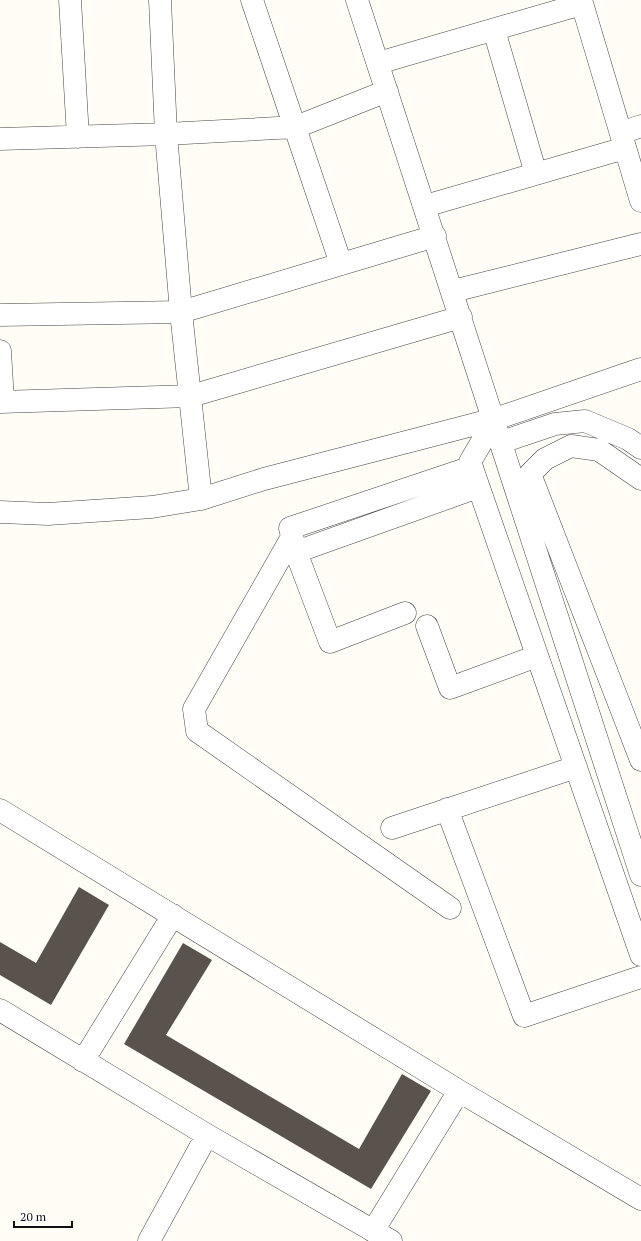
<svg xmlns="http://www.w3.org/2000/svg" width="641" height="1241" font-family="'PT Serif',serif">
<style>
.building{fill:#5a524d}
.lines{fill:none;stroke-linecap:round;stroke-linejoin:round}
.minor-casing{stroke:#444;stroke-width:23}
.minor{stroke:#fff;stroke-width:22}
</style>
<rect width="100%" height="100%" fill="#fffdf5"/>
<path class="building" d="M 79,887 L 109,905 L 51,1005 L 0,975 L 0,942 L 36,963 Z
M 183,943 L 212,960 L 166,1035 L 359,1149 L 402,1074 L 431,1091 L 371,1189 L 124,1044 Z"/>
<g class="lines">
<defs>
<path id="minor" d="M 70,0 L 78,137
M 160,0 L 166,134 L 181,312 L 201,499
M 252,0 L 341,264
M 357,0 C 454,291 545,584 641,875
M 581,0 L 641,201
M 494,30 L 536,174
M 378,63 L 582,4
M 621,133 L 641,126
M 0,139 L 166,134 L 296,127 L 387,91
M 425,206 L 625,148
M 453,291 L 641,244
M 0,315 L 181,312 L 435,236
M 0,351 L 3,401
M 0,402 L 191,396 L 461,317
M 495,419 L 470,462 L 641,955
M 502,442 L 555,424 L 585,421 L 628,439 L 641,448
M 641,479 L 599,450 L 571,446 L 545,459 L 530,474 L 641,760
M 0,512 L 48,514 L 152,507 L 201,499 L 264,479 L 495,419 L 641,369
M 292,537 L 194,709 L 197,731 L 450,908
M 296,552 L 478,487
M 405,613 L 330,642 L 296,552 L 290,528 L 472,467
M 427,626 L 450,688 L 537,656
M 447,809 L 524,1016 L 641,977
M 0,810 L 459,1091 L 641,1199
M 392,828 L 576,767
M 0,1010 L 207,1135 L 391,1241
M 83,1061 L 173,915
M 373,1231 L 459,1091
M 149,1241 L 207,1135"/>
</defs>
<use href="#minor" class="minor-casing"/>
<use href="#minor" class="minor"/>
</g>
<path d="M14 1221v6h58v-6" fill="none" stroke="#111111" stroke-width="2"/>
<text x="20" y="1221" font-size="12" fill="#111111" stroke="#ffffff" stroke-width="3" paint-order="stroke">20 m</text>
</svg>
